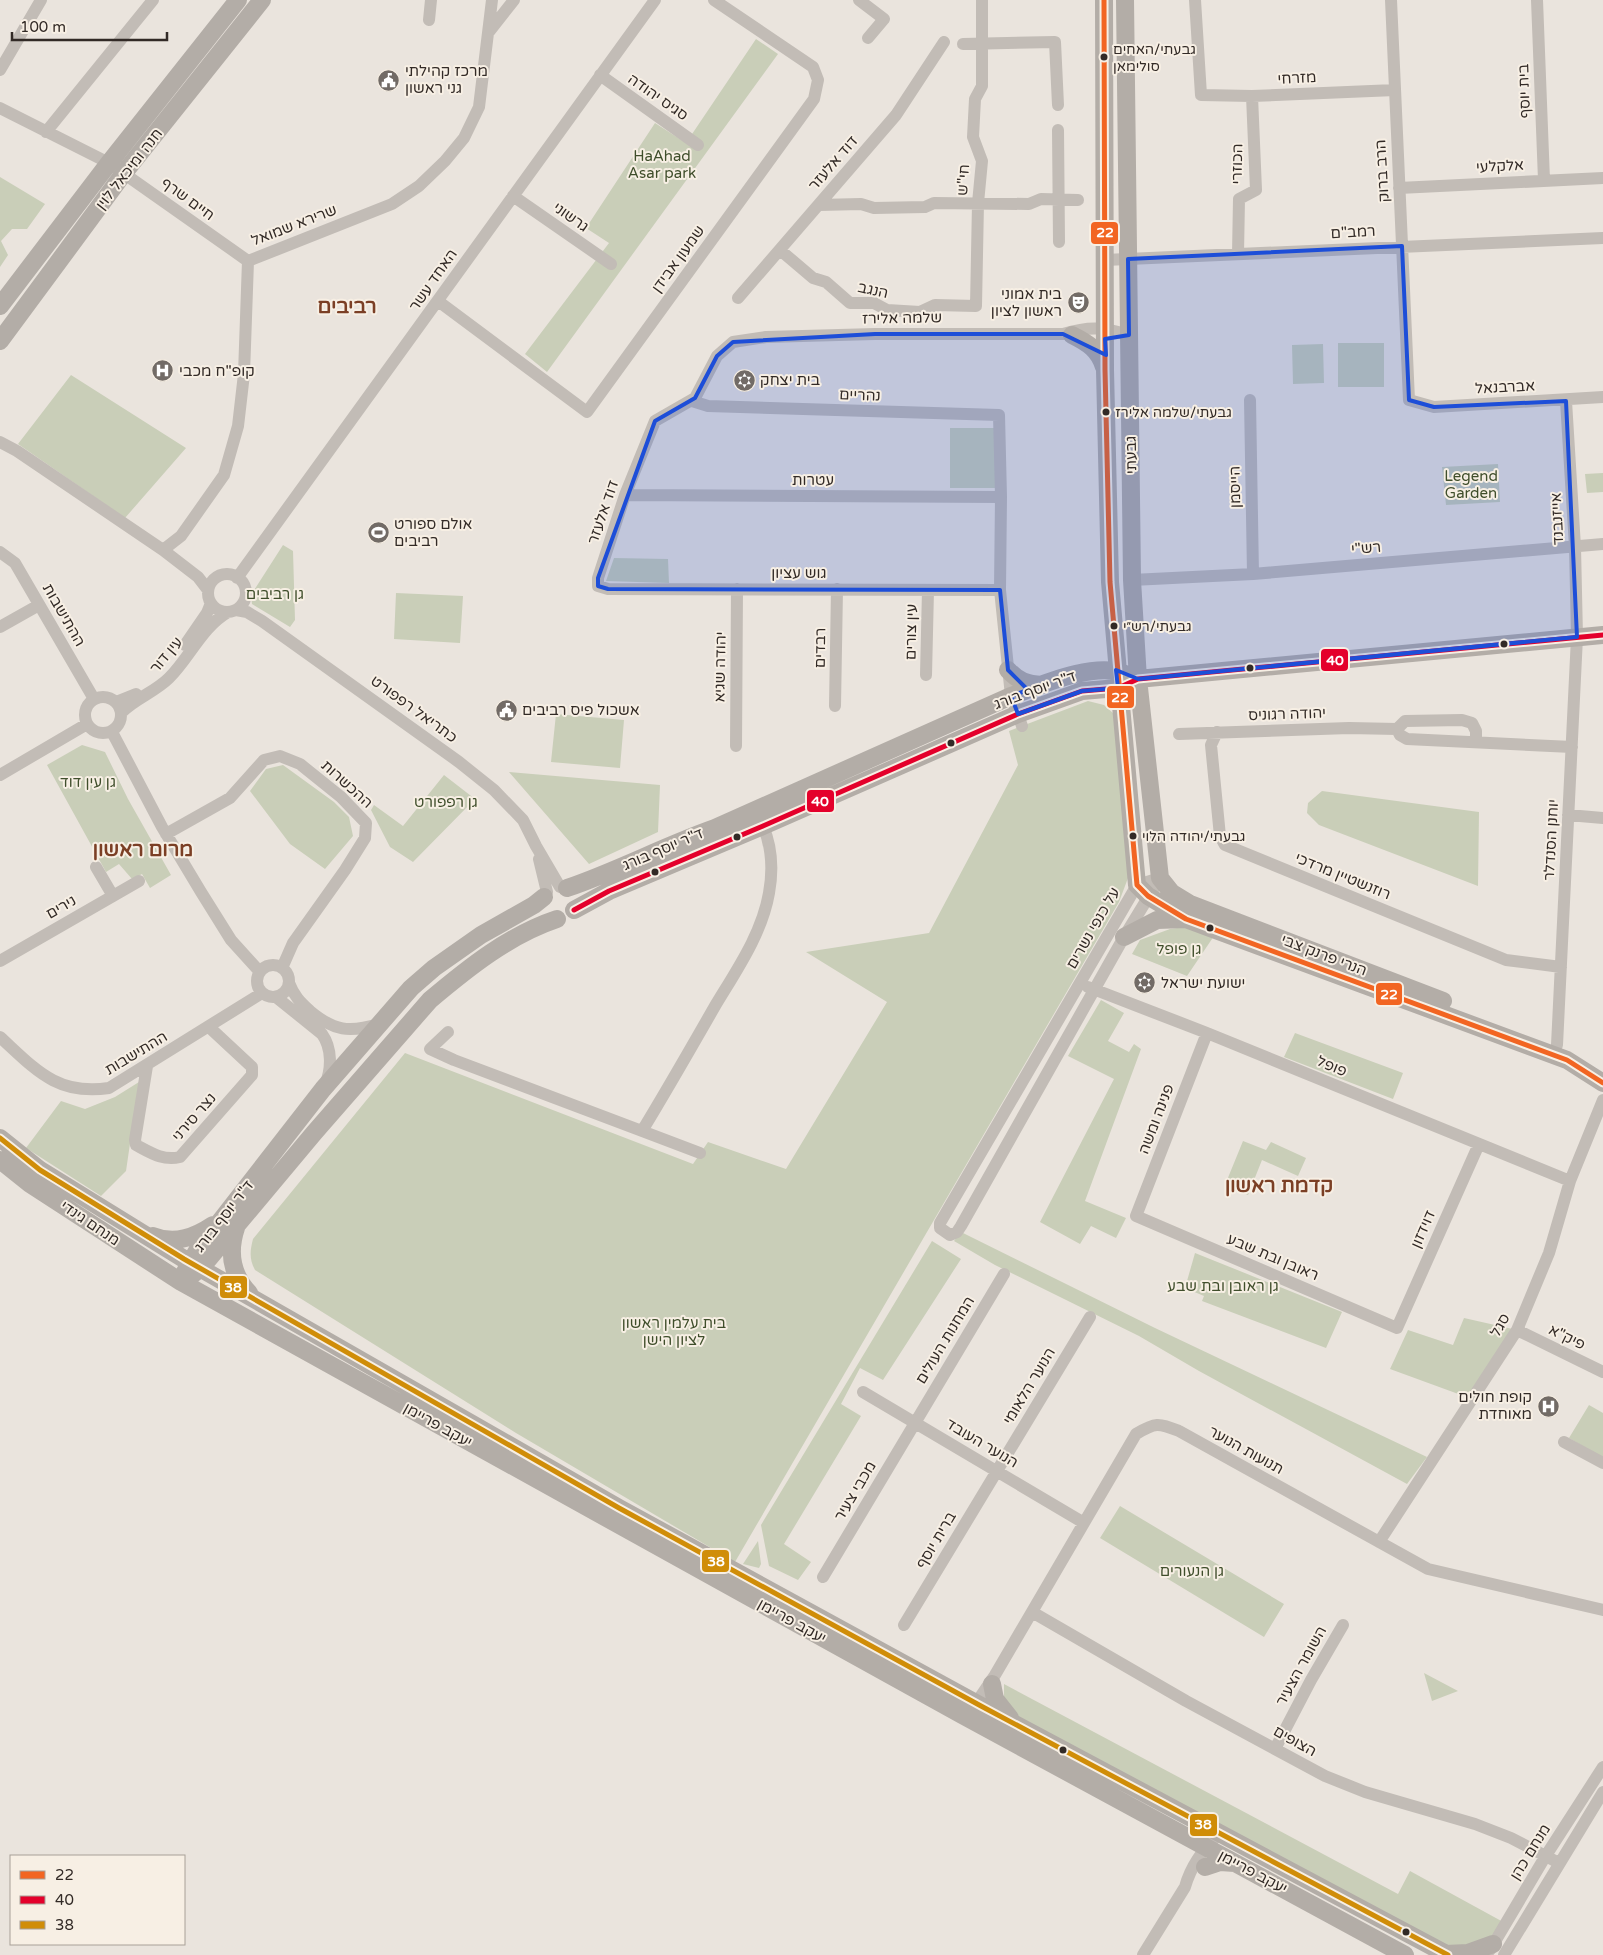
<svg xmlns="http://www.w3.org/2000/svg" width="1603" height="1955" font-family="'Varela Round','Noto Sans Hebrew',sans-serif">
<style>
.green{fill:#c9ceb8}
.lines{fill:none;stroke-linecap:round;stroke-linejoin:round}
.street{stroke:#c2bcb6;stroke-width:12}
.secondary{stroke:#b3ada7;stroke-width:18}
.bus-1-casing{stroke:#f7efe4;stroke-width:9}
.bus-2-casing{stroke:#f7efe4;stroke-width:9}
.bus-3-casing{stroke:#f7efe4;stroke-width:9}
.bus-1{stroke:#f26522;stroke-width:5}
.bus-2{stroke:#e4002b;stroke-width:5}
.bus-3{stroke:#d08d08;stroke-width:5}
.marked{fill:#1d4ed8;fill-opacity:0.2;stroke:#1d4ed8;stroke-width:4;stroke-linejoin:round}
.bus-dot{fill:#322a26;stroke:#f7efe4;stroke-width:2}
.labels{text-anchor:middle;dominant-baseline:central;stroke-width:4;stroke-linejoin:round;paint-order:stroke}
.bus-label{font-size:14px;fill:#322a26;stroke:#f7efe4;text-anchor:start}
.poi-label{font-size:15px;fill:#322a26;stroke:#f7efe4;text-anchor:start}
.street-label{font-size:15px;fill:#322a26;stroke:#f7efe4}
.park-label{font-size:15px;fill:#3f4e2b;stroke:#f7efe4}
.district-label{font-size:20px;font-weight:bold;fill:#7b3f25;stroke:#f7efe4}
.line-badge{stroke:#f7efe4;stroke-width:2}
.badge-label{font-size:14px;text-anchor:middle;font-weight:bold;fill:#fff}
</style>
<rect width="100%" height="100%" fill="#eae4dd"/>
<path class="green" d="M 756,39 L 778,54 L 547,372 L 525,354 L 609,243 L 586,228 L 655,123 L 686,143 Z
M 0,177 L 45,204 L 27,229 L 12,229 L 1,241 L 8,255 L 0,267 Z
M 1338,343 L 1384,343 L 1384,387 L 1338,387 Z
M 1323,344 L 1324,383 L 1293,384 L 1292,345 Z
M 71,375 L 186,448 L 125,518 L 18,444 Z
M 950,428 L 996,428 L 996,488 L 950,488 Z
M 1498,464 L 1500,502 L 1446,505 L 1442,467 Z
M 1603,473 L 1603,492 L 1587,493 L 1585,474 Z
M 283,545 L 293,551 L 295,620 L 290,627 L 252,604 L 251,595 Z
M 614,558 L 668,559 L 669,583 L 606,581 Z
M 396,593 L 463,596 L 460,643 L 394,639 Z
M 1088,701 L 1104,705 L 1114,714 L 1128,878 L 1119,902 L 735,1562 L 516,1433 L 255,1270 C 249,1259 250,1251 253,1239 L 405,1053 L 693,1164 L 708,1142 L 786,1169 L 887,1002 L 806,952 L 929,933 L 1018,765 L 1009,731 Z
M 556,714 L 624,720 L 620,768 L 551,762 Z
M 82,745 L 105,752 L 128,799 L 171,875 L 150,888 L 142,874 L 132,879 L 119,864 L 106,872 L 47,765 Z
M 283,765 L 334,802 L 349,817 L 353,836 L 325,869 L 290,844 L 250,791 L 266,769 Z
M 509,772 L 660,785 L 658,832 L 589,864 Z
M 444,775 L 475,799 L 413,862 L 390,847 L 371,810 L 374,805 L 403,826 Z
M 1322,791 L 1479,812 L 1478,886 L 1319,825 L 1307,813 L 1308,803 Z
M 1184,927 L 1214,936 L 1187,976 L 1132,954 L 1140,940 L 1170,929 Z
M 1101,1000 L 1124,1013 L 1108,1041 L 1129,1052 L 1134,1044 L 1141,1049 L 1085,1201 L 1126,1218 L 1116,1238 L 1091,1226 L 1080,1244 L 1040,1222 L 1114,1079 L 1068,1056 Z
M 1295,1033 L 1403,1073 L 1393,1099 L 1284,1057 Z
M 139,1082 L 126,1171 L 101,1196 L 26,1148 L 61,1101 L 85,1109 L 115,1097 Z
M 1243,1141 L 1266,1150 L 1271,1142 L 1306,1158 L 1298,1176 L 1262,1160 L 1248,1195 L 1225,1185 Z
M 961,1232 L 1155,1328 L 1427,1457 L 1407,1484 L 1199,1371 L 1139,1336 L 995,1265 L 954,1241 Z
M 932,1241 L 961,1259 L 883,1380 L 860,1368 L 841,1404 L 861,1416 L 784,1544 L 811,1562 L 798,1580 L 769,1566 L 761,1525 Z
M 1195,1253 L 1342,1312 L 1326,1348 L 1202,1301 L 1204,1296 L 1185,1288 Z
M 1464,1318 L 1517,1330 L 1472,1399 L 1390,1369 L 1408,1330 L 1453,1345 Z
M 1589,1405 L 1603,1413 L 1603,1458 L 1569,1438 Z
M 1120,1506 L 1284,1604 L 1264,1637 L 1100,1538 Z
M 758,1541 L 761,1564 L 759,1568 L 743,1564 Z
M 1424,1673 L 1458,1691 L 1432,1701 Z
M 1004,1684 L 1398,1894 L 1410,1871 L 1505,1923 L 1487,1955 L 1448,1955 L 1023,1727 L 1004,1703 Z"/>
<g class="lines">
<path class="street" d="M 859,0 L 884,19 L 868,38
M 1195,0 L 1201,95 L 1252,96 L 1395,90
M 1391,0 L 1409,400 L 1434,407 L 1603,397
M 1537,0 L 1544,180
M 429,20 L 431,0
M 488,33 L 514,0
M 963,44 L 1055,42 L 1058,105
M 0,70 L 41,0
M 600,75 L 698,145
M 0,108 L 109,163 L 248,261
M 1058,130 L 1059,242
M 46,132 L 153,0
M 1399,188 L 1603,178
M 513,196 L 611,264
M 819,205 L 861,204 L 874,208 L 925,207 L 934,203 L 1029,204 L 1041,199 L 1078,200
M 780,250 L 813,278 L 826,282 L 850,303 L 874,303 L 887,310 L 920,312 L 935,305 L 976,306 L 978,203 L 982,161 L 973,137 L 975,99 L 982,86 L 982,0
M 1238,254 L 1239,199 L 1256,190 L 1252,96
M 1105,260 L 1603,238
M 248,261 L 392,204 L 419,186 L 445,161 L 464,138 L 479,107 L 492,0
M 738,298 L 896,115 L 944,42
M 438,301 L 587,412 L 814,99 L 818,80 L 813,67 L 714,0
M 1250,400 L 1253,574
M 692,401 L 708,406 L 999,415 L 1001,497 L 1000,590 L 1011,696 L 1022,726
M 0,442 L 17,451 L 163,550 L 198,577 L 208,590
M 625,495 L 1001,497
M 163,550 L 181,536 L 224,475 L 238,426 L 244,374 L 248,261
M 0,552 L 15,563 L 94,699
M208 593a19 19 0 1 1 38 0a19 19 0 1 1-38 0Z
M 237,578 C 377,386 515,192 655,0
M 1132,580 L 1253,574 L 1603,544
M 1000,590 L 608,589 L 598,586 L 598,578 L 625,495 L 655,421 L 695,398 L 717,356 L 733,342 L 766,337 L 875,334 L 1063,334 C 1090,326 1102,327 1129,335
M 236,610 L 247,612 L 262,621 L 459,762 L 494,790 L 523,820 L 536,846 L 560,887
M 0,627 L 39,605
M 185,645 L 207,613 L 211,603
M 926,675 L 928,590
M85 715a18 18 0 1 1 36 0a18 18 0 1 1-36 0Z
M 116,702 L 136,694
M 835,706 L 837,589
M 122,712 C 136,698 155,692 169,678 C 190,657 202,627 228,612
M 1397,729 L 1400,735 L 1407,739 L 1572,747
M 1397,729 L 1405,721 L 1462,720 L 1472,723 L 1476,731 L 1476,741
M 112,732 L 162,827 L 201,892 L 231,940 L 260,972
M 1217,732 L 1211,745 L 1220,836 L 1225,845 L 1506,960 L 1561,967
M 1179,734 L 1349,728 L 1397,729
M 736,746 L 737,589
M 0,775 L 87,724
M 1568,815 L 1603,818
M 166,834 L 230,798 L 264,760 L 280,756 L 300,764 L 341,797 L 366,823 L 365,838 L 345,870 L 293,943 L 282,968
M 539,859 L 547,892
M 96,867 L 113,896
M 1160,878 L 1124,937 L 961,1226 L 957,1232 L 950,1235 L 940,1228 L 940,1223 L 1137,885 Z
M 0,961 L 139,881
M257 981a16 16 0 1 1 32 0a16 16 0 1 1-32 0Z
M 289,983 C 294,996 300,1002 310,1011 C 334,1031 349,1033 379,1024
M 1088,987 L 1207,1033 L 1570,1181
M 276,997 L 322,1034 C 332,1048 332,1069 325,1085
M 448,1032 L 430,1049 L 454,1060 L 642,1131 C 667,1090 691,1048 715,1006 C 736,971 762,934 769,893 C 773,871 772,847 763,826
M 1207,1033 L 1136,1216 L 1397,1328 L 1479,1144
M 0,1037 C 35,1069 57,1096 109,1088 L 262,993
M 1557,1045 L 1577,637 L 1575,547 L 1566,401
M 147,1066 L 135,1140 L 136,1145 C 151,1153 163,1161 180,1157 L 252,1075 L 252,1067 L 209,1027
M 642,1131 L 700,1153
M 1517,1330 L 1603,1372
M 863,1392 L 1084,1523
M 1564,1442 L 1603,1463
M 1379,1542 L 1517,1330 L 1549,1253 L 1570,1181 L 1603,1100
M 823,1577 L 1004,1274
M 1032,1612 L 1186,1701 L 1325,1776 L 1365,1792 L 1475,1824 L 1511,1838 L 1559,1863
M 904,1625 L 1090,1317
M 972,1709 L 995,1675 L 1136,1434 C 1156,1422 1158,1423 1179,1431 L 1428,1569 L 1603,1610
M 1275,1749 L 1311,1680 L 1343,1625
M 1490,1950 L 1545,1857 L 1603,1767
M 1143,1955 L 1185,1887 C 1191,1865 1204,1848 1220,1833
M 1504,1955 L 1603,1792"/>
<path class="secondary" d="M 1104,0 L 1105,370 L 1110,582 L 1137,885 L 1148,896 L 1186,919 L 1567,1060 L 1603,1083
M 1125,0 L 1132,580 L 1138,679 L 1160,878 L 1172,893 L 1190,904 L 1443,1001
M 0,306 L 109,163 L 238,0
M 1072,335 C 1088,343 1099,350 1104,367
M 0,341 L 124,173 L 262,0
M 1008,670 C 1018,681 1027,684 1042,685
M 567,888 C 617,871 664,846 715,828 L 1011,696 C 1041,685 1095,661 1125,674
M 574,910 L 609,891 L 763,826 L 1018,714 L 1082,691 L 1118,688 L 1138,679 L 1603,635
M 1124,937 L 1157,920 L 1186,919
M 0,1138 L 40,1170 L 184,1259 L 619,1508 L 981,1706 L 1448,1955
M 0,1160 L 30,1184 L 181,1282 L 962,1715 L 1405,1955
M 236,1228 C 228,1252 231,1274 249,1293
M 153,1236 C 175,1245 195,1237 213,1225
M 185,1272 L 197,1251 L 323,1089 L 411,988 L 434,968 L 481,935 L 534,905 L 544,897
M 192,1275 L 201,1268 L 314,1133 L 430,1000 C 468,968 509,935 557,919
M 992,1684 L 995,1699 L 1010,1718
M 1205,1867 L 1220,1862 L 1235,1863
M 1446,1954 L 1468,1953 L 1493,1944"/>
<defs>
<path id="bus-1" d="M 1104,0 L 1105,370 L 1110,582 L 1137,885 L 1148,896 L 1186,919 L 1567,1060 L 1603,1083"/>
<path id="bus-2" d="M 574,910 L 609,891 L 763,826 L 1018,714 L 1082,691 L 1118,688 L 1138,679 L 1603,635"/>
<path id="bus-3" d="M 0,1138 L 40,1170 L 184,1259 L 619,1508 L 981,1706 L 1448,1955"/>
</defs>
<use href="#bus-1" class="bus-1-casing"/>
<use href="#bus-2" class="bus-2-casing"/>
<use href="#bus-3" class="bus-3-casing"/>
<use href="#bus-1" class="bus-1"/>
<use href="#bus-2" class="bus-2"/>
<use href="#bus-3" class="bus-3"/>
</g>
<path class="marked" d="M 1402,246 L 1409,400 L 1434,407 L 1566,401 L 1577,637 L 1138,679 L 1116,670 L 1118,688 L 1082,691 L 1018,714 L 1011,696 L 1028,690 L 1008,670 L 1000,590 L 608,589 L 598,586 L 598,578 L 655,421 L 695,398 L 717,356 L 733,342 L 875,334 L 1063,334 L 1106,355 L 1105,339 L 1129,335 L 1128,259 Z"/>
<defs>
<symbol id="civic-disc" viewBox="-11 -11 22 22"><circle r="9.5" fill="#726b66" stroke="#f7efe4"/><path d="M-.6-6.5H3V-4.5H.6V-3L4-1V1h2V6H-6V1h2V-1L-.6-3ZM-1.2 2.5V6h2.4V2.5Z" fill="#fff"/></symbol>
<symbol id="theatre-disc" viewBox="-11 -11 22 22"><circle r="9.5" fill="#726b66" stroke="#f7efe4"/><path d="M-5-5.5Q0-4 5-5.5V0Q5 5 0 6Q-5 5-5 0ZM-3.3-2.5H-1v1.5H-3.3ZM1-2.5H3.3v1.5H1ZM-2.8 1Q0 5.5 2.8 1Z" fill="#fff"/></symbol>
<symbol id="hospital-disc" viewBox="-11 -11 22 22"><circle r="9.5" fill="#726b66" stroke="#f7efe4"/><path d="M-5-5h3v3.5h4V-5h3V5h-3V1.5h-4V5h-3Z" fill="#fff"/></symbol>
<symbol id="synagogue-disc" viewBox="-11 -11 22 22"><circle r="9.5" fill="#726b66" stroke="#f7efe4"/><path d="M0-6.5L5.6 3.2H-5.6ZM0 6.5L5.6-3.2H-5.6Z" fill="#fff"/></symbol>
<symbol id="stadium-disc" viewBox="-11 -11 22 22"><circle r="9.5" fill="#726b66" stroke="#f7efe4"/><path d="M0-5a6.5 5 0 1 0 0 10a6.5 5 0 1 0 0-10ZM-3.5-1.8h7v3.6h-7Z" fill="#fff"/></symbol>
</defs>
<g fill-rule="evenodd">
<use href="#civic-disc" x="376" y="68" width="25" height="25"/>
<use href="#theatre-disc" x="1066" y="290" width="25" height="25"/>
<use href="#hospital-disc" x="150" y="358" width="25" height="25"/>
<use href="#synagogue-disc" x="732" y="368" width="25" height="25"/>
<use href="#stadium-disc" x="366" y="520" width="25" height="25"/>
<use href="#civic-disc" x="494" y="698" width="25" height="25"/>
<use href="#synagogue-disc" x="1132" y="970" width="25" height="25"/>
<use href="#hospital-disc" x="1536" y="1394" width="25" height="25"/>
</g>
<g class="bus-dot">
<circle cx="1104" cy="57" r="4.5"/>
<circle cx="1106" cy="412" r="4.5"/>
<circle cx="1114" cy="626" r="4.5"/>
<circle cx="1504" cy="644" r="4.5"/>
<circle cx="1250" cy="668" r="4.5"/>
<circle cx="951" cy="743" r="4.5"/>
<circle cx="1133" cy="836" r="4.5"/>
<circle cx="737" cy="837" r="4.5"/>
<circle cx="655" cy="872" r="4.5"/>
<circle cx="1210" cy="928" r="4.5"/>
<circle cx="1063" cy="1750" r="4.5"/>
<circle cx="1406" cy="1932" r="4.5"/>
</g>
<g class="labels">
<g class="bus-label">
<text x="1113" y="49">גבעתי/האחים<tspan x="1113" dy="17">סולימאן</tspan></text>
<text x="1115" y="412">גבעתי/שלמה אלירז</text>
<text x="1123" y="626">גבעתי/רש״י</text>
<text x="1142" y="836">גבעתי/יהודה הלוי</text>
</g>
<g class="poi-label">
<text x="405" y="71">מרכז קהילתי<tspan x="405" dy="17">גני ראשון</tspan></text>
<text x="1062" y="294" text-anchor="end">בית אמוני<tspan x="1062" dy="17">ראשון לציון</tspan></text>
<text x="179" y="371">קופ"ח מכבי</text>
<text x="760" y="380">בית יצחק</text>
<text x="394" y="524">אולם ספורט<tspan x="394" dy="17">רביבים</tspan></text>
<text x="522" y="710">אשכול פיס רביבים</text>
<text x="1161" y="983">ישועת ישראל</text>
<text x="1532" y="1397" text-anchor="end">קופת חולים<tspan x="1532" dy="17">מאוחדת</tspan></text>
</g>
<g class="street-label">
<text transform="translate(1297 78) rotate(-3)">מזרחי</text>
<text transform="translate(1524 91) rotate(-92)">בית יוסף</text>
<text transform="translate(658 97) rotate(35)">סגיס יהודה</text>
<text transform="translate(833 163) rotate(-49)">דוד אלעזר</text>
<text transform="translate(1237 164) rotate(-89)">הכוזרי</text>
<text transform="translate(1500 166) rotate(-3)">אלקלעי</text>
<text transform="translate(129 169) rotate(-52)">חנה ומיכאל לוין</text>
<text transform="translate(1382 171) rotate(-93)">הרב ברוק</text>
<text transform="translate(963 180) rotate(-86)">חי"ש</text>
<text transform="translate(188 199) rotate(36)">חיים שרף</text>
<text transform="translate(571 217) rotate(35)">גרשוני</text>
<text transform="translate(294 225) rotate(-21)">שרירא שמואל</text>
<text transform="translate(1353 232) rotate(-3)">רמב"ם</text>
<text transform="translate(678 259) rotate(-54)">שמעון אבידן</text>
<text transform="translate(433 280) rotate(-55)">האחד עשר</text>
<text transform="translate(873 290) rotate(13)">הנגב</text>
<text transform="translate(902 318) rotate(-1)">שלמה אלירז</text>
<text transform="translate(1505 387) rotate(-3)">אברבנאל</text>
<text transform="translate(860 395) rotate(2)">נהריים</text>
<text transform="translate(1131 455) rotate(-91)">גבעתי</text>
<text x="813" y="480">עטרות</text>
<text transform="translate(1235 487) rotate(-91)">הייסמן</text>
<text transform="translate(603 512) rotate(-71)">דוד אלעזר</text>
<text transform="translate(1557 519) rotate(-93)">אייזנבנד</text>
<text transform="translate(1366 548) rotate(-5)">רש"י</text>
<text x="799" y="573">גוש עציון</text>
<text transform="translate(64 615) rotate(60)">ההתישבות</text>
<text transform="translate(911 632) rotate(-89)">עין צורים</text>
<text transform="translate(820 648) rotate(-89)">רבדים</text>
<text transform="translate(166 655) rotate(-50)">עין דור</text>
<text transform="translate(720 667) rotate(-89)">יהודה שגיא</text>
<text transform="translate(1035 690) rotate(-20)">ד"ר יוסף בורג</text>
<text transform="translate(414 709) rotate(36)">כתריאל רפפורט</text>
<text transform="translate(1287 714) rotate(-2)">יהודה רגוניס</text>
<text transform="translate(347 784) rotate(42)">ההכשרות</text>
<text transform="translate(1551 840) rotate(-87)">יוחנן הסנדלר</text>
<text transform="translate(663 849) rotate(-23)">ד"ר יוסף בורג</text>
<text transform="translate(1343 876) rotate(22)">רוזנשטיין מרדכי</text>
<text transform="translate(61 907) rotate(-30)">נירים</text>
<text transform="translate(1093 928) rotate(-60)">על כנפי נשרים</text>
<text transform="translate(1324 955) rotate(21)">הנרי פרנק צבי</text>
<text transform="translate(136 1053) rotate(-31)">ההתישבות</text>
<text transform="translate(1332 1066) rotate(22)">פופל</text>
<text transform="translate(194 1117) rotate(-49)">נצר סירני</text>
<text transform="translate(1156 1119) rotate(-69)">פנינה ומשה</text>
<text transform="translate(224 1216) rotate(-52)">ד"ר יוסף בורג</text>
<text transform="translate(90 1223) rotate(34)">מנחם גינדי</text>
<text transform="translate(1423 1229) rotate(-66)">דוידזון</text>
<text transform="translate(1273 1257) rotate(23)">ראובן ובת שבע</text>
<text transform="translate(1500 1325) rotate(-61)">סגל</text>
<text transform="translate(1567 1337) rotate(26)">פיק"א</text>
<text transform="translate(945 1340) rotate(-59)">המחנות העולים</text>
<text transform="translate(1029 1386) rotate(-59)">הנוער הלאומי</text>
<text transform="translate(438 1425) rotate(29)">יעקב פריימן</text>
<text transform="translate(982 1443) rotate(31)">הנוער העובד</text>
<text transform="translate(1246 1450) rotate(29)">תנועות הנוער</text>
<text transform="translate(855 1491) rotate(-59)">מכבי צעיר</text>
<text transform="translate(936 1540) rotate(-59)">ברית יוסף</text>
<text transform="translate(792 1621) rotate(29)">יעקב פריימן</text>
<text transform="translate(1301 1666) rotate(-61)">השומר הצעיר</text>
<text transform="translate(1295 1741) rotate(29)">הצופים</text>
<text transform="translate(1530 1852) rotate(-58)">מנחם כהן</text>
<text transform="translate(1253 1872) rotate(28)">יעקב פריימן</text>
</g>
<g class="park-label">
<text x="662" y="156">HaAhad<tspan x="662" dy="17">Asar park</tspan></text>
<text x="1471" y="476">Legend<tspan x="1471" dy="17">Garden</tspan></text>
<text x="275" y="594">גן רביבים</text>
<text x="88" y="782">גן עין דוד</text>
<text x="446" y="802">גן רפפורט</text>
<text x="1179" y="949">גן פופל</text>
<text x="1223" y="1286">גן ראובן ובת שבע</text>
<text x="674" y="1323">בית עלמין ראשון<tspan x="674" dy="17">לציון הישן</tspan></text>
<text x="1192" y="1571">גן הנעורים</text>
</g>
<g class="district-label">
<text x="347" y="307">רביבים</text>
<text x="143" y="850">מרום ראשון</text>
<text x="1279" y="1186">קדמת ראשון</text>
</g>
</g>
<g class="line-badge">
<rect x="1090" y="221" width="29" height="24" rx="5" fill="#f26522"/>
<rect x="1320" y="648" width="29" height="24" rx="5" fill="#e4002b"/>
<rect x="1106" y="685" width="29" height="24" rx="5" fill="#f26522"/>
<rect x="806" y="789" width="29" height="24" rx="5" fill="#e4002b"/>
<rect x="1375" y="982" width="28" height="24" rx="5" fill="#f26522"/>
<rect x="219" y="1275" width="29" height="24" rx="5" fill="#d08d08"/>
<rect x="701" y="1549" width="29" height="24" rx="5" fill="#d08d08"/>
<rect x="1189" y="1813" width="29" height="24" rx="5" fill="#d08d08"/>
</g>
<g class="badge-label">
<text x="1105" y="237">22</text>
<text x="1335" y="665">40</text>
<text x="1120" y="702">22</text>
<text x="820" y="806">40</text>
<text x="1389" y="999">22</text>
<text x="233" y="1292">38</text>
<text x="716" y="1566">38</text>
<text x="1203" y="1829">38</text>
</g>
<rect x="10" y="1855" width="175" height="90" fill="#f7efe4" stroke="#a8a098"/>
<rect x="20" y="1871" width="25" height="8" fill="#f26522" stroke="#a8a098"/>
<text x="55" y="1880" font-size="15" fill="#322a26">22</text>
<rect x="20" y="1896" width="25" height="8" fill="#e4002b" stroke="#a8a098"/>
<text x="55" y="1905" font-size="15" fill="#322a26">40</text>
<rect x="20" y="1921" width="25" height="8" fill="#d08d08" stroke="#a8a098"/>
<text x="55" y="1930" font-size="15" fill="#322a26">38</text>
<path d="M12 32v8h155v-8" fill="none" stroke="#322a26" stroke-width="2.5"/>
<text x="20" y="32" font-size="15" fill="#322a26" stroke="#f7efe4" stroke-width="4" paint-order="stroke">100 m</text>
</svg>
